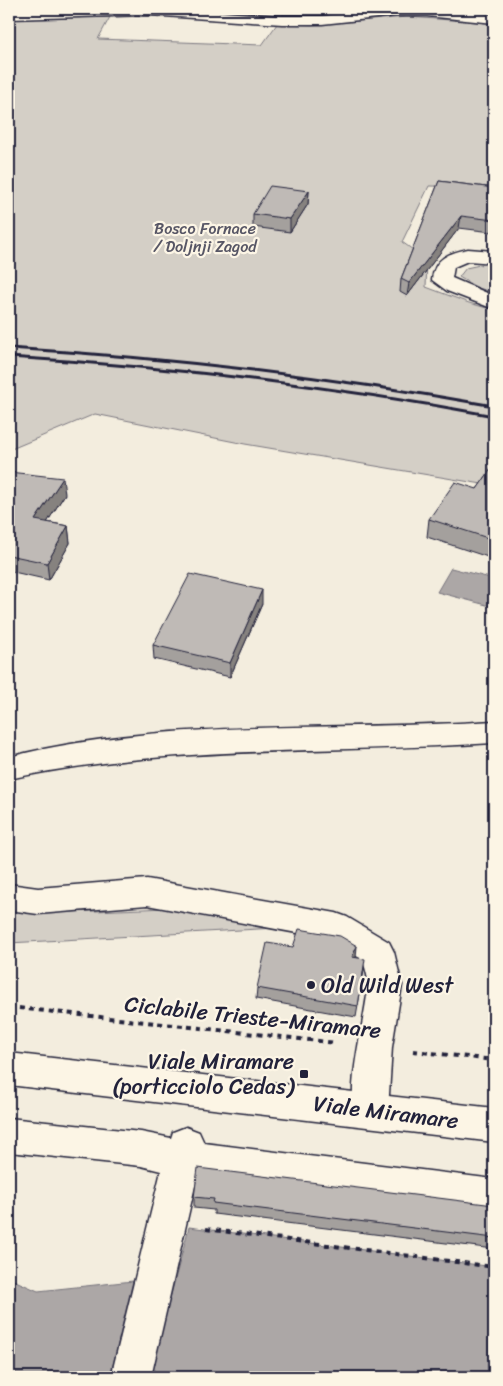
<svg xmlns="http://www.w3.org/2000/svg" width="503" height="1386" font-family="Sriracha,sans-serif">
<style>
.green{fill:#d4cfc6;stroke:#7b7880}
.water{fill:#aca7a6;stroke:#75727b}
.lines{fill:none;stroke-linecap:round;stroke-linejoin:round}
.minor-casing{stroke:#22223b;stroke-width:3}
.major-casing{stroke:#22223b;stroke-width:3}
.path{stroke:#22223b;stroke-width:4;stroke-dasharray:5 5;stroke-linecap:butt}
.minor{fill:#fcf5e5;fill-rule:evenodd}
.major{fill:#fcf5e5;fill-rule:evenodd}
.rail{stroke:#22223b;stroke-width:3}
.wall{fill:#a4a09d;stroke:#22223b}
.shaded-wall{fill:#86827f;stroke:#22223b}
.building{fill:#bfbab6;stroke:#22223b}
.poi-dot{fill:#22223b;stroke:#fcf5e5;stroke-width:2}
.labels{text-anchor:middle;dominant-baseline:central;stroke-width:4.5;stroke-linejoin:round;paint-order:stroke}
.far-park-label{font-size:16px;fill:#575665;stroke:#fcf5e5}
.near-poi-label{font-size:22px;fill:#22223b;stroke:#fcf5e5;text-anchor:start}
.near-street-label{font-size:22px;fill:#22223b;stroke:#fcf5e5}
</style>
<rect width="100%" height="100%" fill="#f3edde"/>
<filter id="ink" filterUnits="userSpaceOnUse"><feTurbulence type="fractalNoise" baseFrequency=".02" numOctaves="2"/><feDisplacementMap in="SourceGraphic" scale="10" xChannelSelector="R" yChannelSelector="G"/><feConvolveMatrix kernelMatrix="1 2 1 2 8 2 1 2 1" color-interpolation-filters="sRGB"/></filter>
<g filter="url(#ink)">
<path class="green" d="M 282,9 L 384,9 L 315,16 L 283,15 Z
M 110,17 L 98,39 L 262,45 L 277,24 L 311,25 L 407,17 L 494,23 L 494,187 L 429,186 L 402,242 L 427,260 L 426,287 L 469,303 L 494,310 L 494,486 L 245,444 L 95,414 L 9,450 L 9,19 Z
M 484,264 L 494,267 L 494,293 L 476,287 L 459,277 L 466,268 Z
M 167,908 L 276,928 L 9,943 L 9,909 L 71,912 Z"/>
<path class="water" d="M 451,568 L 494,579 L 494,607 L 437,592 Z
M 189,1227 L 494,1267 L 493,1377 L 149,1377 Z
M 9,1278 L 38,1291 L 133,1281 L 110,1377 L 9,1377 Z"/>
<g class="lines">
<defs>
<path id="minor" d="M 75,9 L 180,9 L 282,16 L 322,16 L 386,9 L 438,9 L 494,15 L 494,23 L 427,16 L 396,16 L 322,24 L 282,24 L 149,15 L 9,19 L 9,11 Z
M 468,249 L 494,251 L 494,263 L 468,261 L 454,267 L 452,278 L 494,296 L 494,309 L 447,291 L 432,280 C 434,258 449,253 468,249 Z
M 494,721 L 494,743 C 331,754 169,744 9,779 L 9,757 C 165,717 334,732 494,721 Z
M 147,879 L 336,913 L 347,917 L 389,942 L 394,952 L 402,985 L 392,1047 L 388,1110 L 383,1122 L 370,1127 L 357,1122 C 344,1090 365,1022 368,987 C 369,978 365,968 363,960 L 329,939 L 147,905 L 38,914 L 9,910 L 9,884 L 38,888 Z
M 9,1118 L 141,1132 L 171,1138 L 173,1132 L 186,1127 L 199,1132 L 204,1143 L 494,1179 L 494,1215 L 197,1177 L 151,1377 L 111,1377 L 161,1171 L 141,1166 L 9,1152 Z"/>
<path id="major" d="M 9,1053 L 494,1108 L 494,1142 L 9,1085 Z"/>
</defs>
<use href="#minor" class="minor-casing"/>
<use href="#major" class="major-casing"/>
<path class="path" d="M 9,1007 L 337,1043
M 413,1051 L 494,1060
M 206,1229 L 494,1267
M 493,1377 L 494,1367"/>
<use href="#minor" class="minor"/>
<use href="#major" class="major"/>
<path class="rail" d="M 9,348 C 172,358 333,377 494,406
M 9,357 C 172,367 333,386 494,416"/>
</g>
<path class="wall" d="M 439,181 L 494,188 L 494,226 L 492,232 L 459,228 L 407,296 L 400,292 L 401,279 Z
M 309,191 L 308,204 L 290,232 L 253,227 L 253,214 Z
M 494,465 L 494,559 L 427,537 L 429,519 L 477,489 Z
M 9,472 L 65,494 L 47,522 L 68,526 L 70,543 L 49,580 L 9,571 Z
M 262,604 L 230,677 L 154,659 L 153,645 Z
M 356,958 L 364,971 L 356,1017 L 256,999 L 257,988 Z
M 194,1197 L 494,1205 L 494,1249 L 214,1214 L 214,1210 L 194,1208 Z"/>
<path class="shaded-wall" d="M 309,191 L 308,204 L 290,232 L 290,219 Z
M 461,216 L 459,228 L 407,296 L 409,283 Z
M 494,219 L 494,226 L 492,232 L 494,220 Z
M 63,478 L 65,494 L 38,537 L 35,520 Z
M 68,526 L 70,543 L 49,580 L 47,563 Z
M 262,590 L 262,604 L 230,677 L 230,663 Z
M 357,946 L 356,958 L 352,957 Z"/>
<path class="building" d="M 439,181 L 494,188 L 494,220 L 461,216 L 409,283 L 401,279 Z
M 270,186 L 309,191 L 290,219 L 253,214 Z
M 494,465 L 494,540 L 429,519 L 455,482 L 477,489 Z
M 9,472 L 63,478 L 35,520 L 68,526 L 47,563 L 9,555 Z
M 190,574 L 262,590 L 230,663 L 153,645 Z
M 299,929 L 340,936 L 357,946 L 352,957 L 365,959 L 358,1006 L 257,988 L 267,943 L 293,947 Z
M 198,1168 L 494,1205 L 494,1238 L 213,1203 L 214,1199 L 194,1197 Z"/>
</g>
<g class="poi-dot">
<circle cx="311" cy="985" r="5"/>
<rect x="299" y="1069" width="10" height="10" rx="2.5"/>
</g>
<g class="labels">
<g class="far-park-label">
<text x="205" y="228">Bosco Fornace<tspan x="205" dy="18">/ Doljnji Zagod</tspan></text>
</g>
<g class="near-poi-label">
<text x="321" y="985">Old Wild West</text>
<text x="294" y="1061" text-anchor="end">Viale Miramare<tspan x="294" dy="25">(porticciolo Cedas)</tspan></text>
</g>
<g class="near-street-label">
<text transform="translate(253 1017) rotate(6)">Ciclabile Trieste-Miramare</text>
<text transform="translate(386 1112) rotate(7)">Viale Miramare</text>
</g>
</g>
<rect width="503" height="1386" fill="none" stroke="#fcf5e5" stroke-width="30"/>
<rect x="15" y="15" width="473" height="1356" fill="none" stroke="#22223b" stroke-width="2" filter="url(#ink)"/>
</svg>
